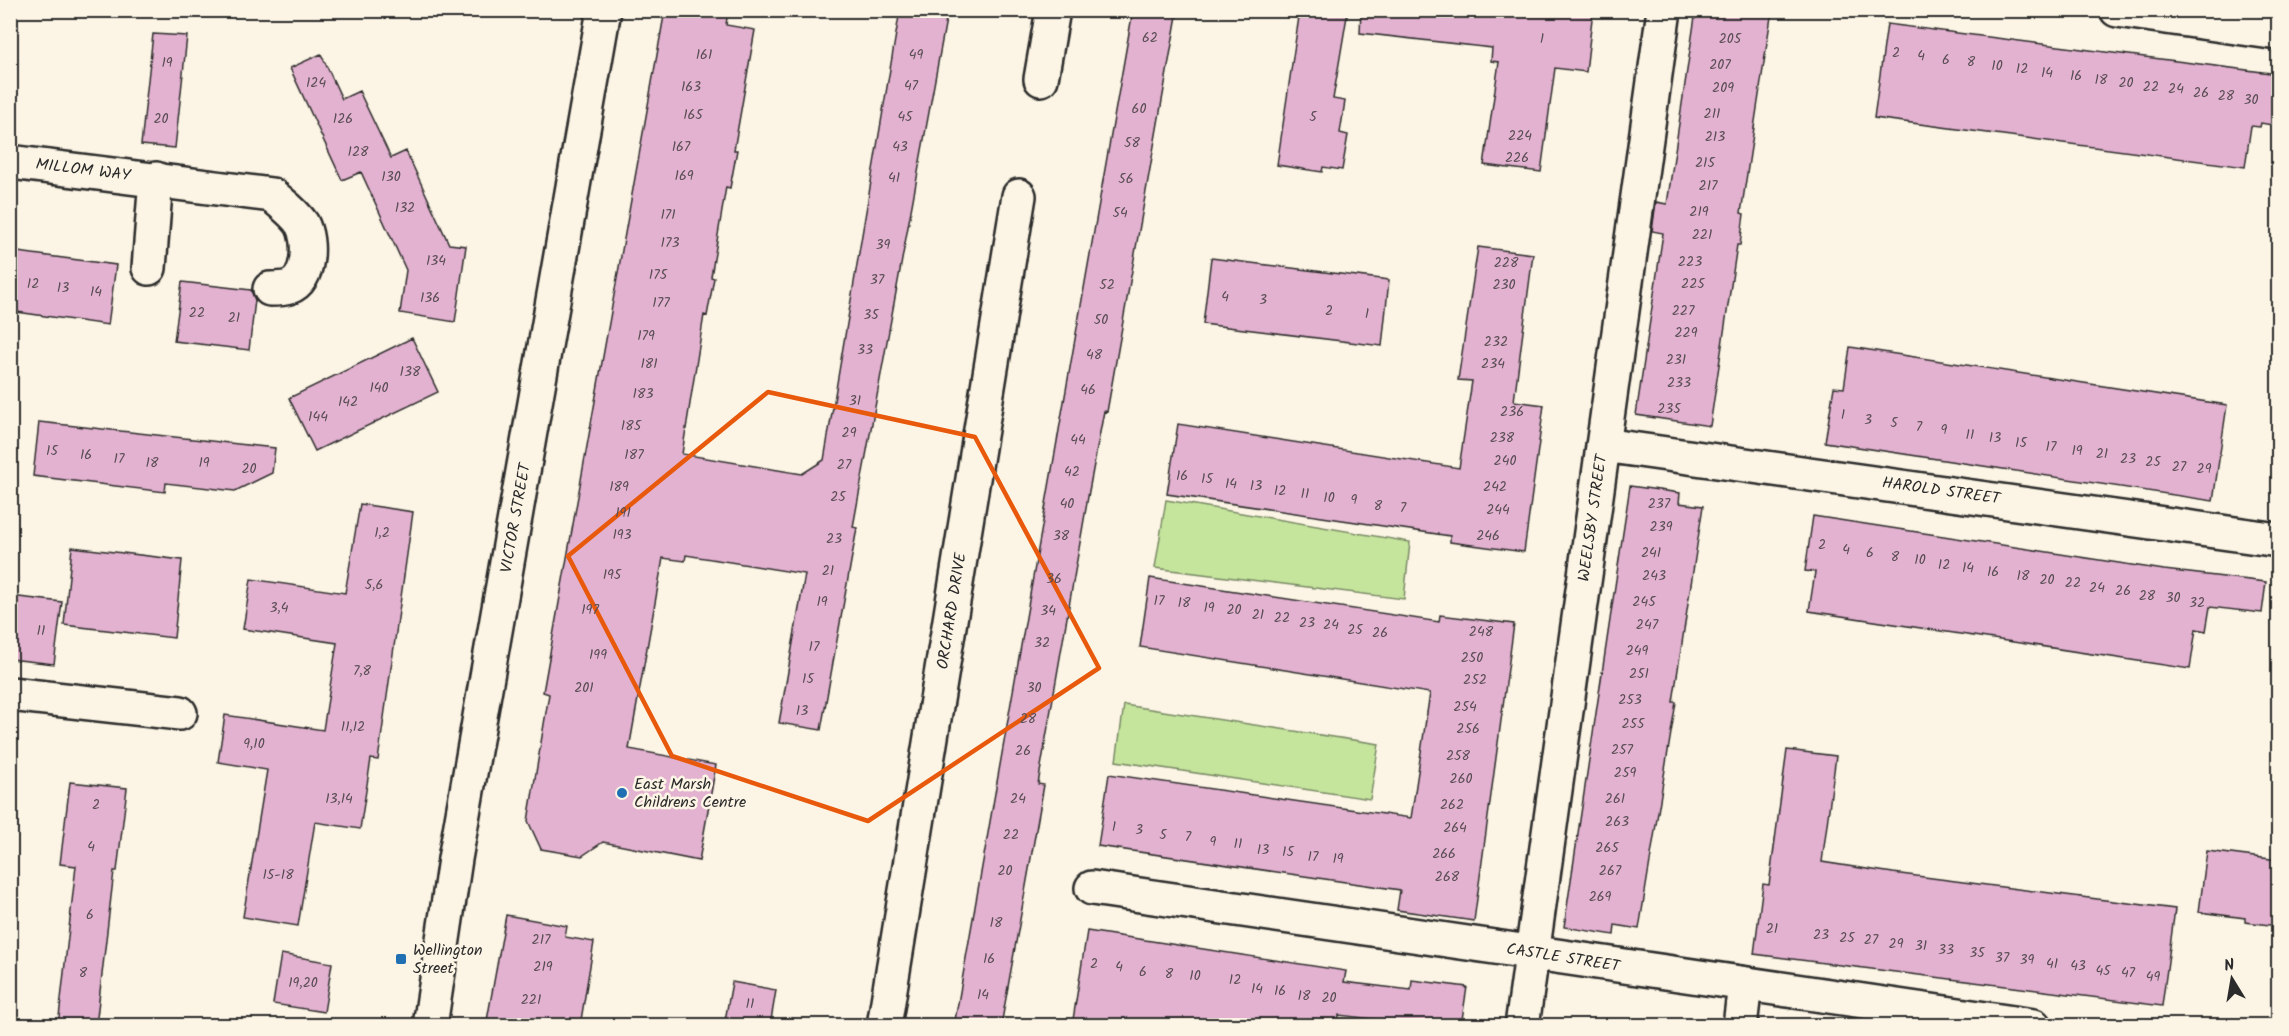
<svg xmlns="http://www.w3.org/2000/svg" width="2289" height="1036" font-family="Kalam,sans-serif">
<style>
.green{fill:#c5e59d;stroke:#788864;stroke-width:1.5}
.building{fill:#e3b2d0;stroke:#2b2b2b;stroke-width:1.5}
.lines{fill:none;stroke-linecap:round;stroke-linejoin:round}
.street-casing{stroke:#2b2b2b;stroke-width:38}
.street{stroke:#fcf5e5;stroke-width:33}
.marked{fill:none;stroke:#e8590c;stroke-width:4.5;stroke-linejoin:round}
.poi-dot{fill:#1f6fb2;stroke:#fcf5e5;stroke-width:2}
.labels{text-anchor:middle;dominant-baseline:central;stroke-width:5;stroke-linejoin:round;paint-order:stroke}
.number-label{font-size:14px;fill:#594d54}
.street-label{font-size:16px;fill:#2b2b2b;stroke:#fcf5e5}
.poi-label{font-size:16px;fill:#2b2b2b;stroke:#fcf5e5;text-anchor:start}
</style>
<rect width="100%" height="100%" fill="#fcf5e5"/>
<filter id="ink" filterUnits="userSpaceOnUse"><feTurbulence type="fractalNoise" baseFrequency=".0167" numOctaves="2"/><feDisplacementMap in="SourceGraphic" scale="12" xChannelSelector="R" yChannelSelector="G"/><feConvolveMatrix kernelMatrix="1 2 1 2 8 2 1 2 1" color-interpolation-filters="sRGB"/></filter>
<g filter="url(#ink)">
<path class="green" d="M 1166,500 L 1410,542 L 1404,599 L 1155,568 Z
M 1124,705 L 1379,744 L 1370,799 L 1116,761 Z"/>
<path class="building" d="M 665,10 L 728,10 L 726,25 L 755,30 L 734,150 L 737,150 L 730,188 L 726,187 L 711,277 L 714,278 L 707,316 L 704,315 L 682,454 L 802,474 L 824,460 L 900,10 L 947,14 L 853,527 L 857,528 L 821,730 L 779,723 L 805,574 L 686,555 L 685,561 L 663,558 L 629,749 L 716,765 L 699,861 L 603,842 L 582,856 L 541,849 L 528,821 L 549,694 L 543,692 Z
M 1133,10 L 1178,10 L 1107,412 L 1104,411 L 1089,491 L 1038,784 L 1044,785 L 1001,1026 L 954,1026 Z
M 1300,10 L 1348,10 L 1333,99 L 1345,101 L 1340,133 L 1348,135 L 1342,170 L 1323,167 L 1322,172 L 1277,165 Z
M 1361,10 L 1593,10 L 1586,72 L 1555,68 L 1541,172 L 1484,165 L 1499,62 L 1491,61 L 1492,48 L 1360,33 Z
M 1696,10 L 1772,10 L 1741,213 L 1744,214 L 1740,245 L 1737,245 L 1710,426 L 1636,415 L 1663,233 L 1652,231 L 1656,202 L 1667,204 Z
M 1887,24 L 2278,74 L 2278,126 L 2261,123 L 2260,127 L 2251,126 L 2245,167 L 1874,118 Z
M 153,34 L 187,36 L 175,148 L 141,145 Z
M 321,54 L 342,99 L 359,91 L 391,158 L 406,151 L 449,244 L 466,246 L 455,322 L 400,313 L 406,270 L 361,172 L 342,180 L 290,68 Z
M 1478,247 L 1533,254 L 1514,401 L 1544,405 L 1524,552 L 1450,542 L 1450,536 L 1167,494 L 1178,424 L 1459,468 L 1472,381 L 1458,380 Z
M 10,251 L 116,265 L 108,325 L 10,311 Z
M 1211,258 L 1389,280 L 1382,346 L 1203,324 Z
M 182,282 L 251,290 L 255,300 L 249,350 L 174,341 Z
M 412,338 L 438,392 L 315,451 L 289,398 Z
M 1850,347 L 2227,405 L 2213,501 L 1825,442 L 1834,387 L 1844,388 Z
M 39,422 L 275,448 L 272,473 L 235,491 L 166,483 L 165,492 L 33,476 Z
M 1630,486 L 1680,493 L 1679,503 L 1703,506 L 1673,702 L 1676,702 L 1639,929 L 1615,925 L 1614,935 L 1564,927 Z
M 360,504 L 413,512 L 378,760 L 371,759 L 360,829 L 315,822 L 298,926 L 243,917 L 267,770 L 218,762 L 225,715 L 323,730 L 337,643 L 243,629 L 251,579 L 345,593 Z
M 1813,516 L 2164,570 L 2266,582 L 2262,613 L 2210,607 L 2206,631 L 2196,629 L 2190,669 L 1809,611 L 1815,572 L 1805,571 Z
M 72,547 L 182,560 L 174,638 L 64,625 Z
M 1150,578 L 1439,622 L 1440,615 L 1514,624 L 1474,921 L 1397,910 L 1400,890 L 1098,846 L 1109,774 L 1411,818 L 1430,693 L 1140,647 Z
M 10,596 L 62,602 L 54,664 L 10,659 Z
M 1787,750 L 1836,756 L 1822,862 L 1893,873 L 2175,909 L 2162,1006 L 1754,954 L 1763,884 L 1769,885 Z
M 70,782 L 127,788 L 117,871 L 114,871 L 96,1026 L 58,1026 L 76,866 L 60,864 Z
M 2207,851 L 2278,860 L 2278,926 L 2245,922 L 2245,918 L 2199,912 Z
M 506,915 L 567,926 L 565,937 L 594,942 L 580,1026 L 486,1026 Z
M 1087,931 L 1346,971 L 1344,982 L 1411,990 L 1412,980 L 1467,987 L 1461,1026 L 1406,1026 L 1406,1023 L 1339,1015 L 1338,1026 L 1072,1026 Z
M 281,954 L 332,963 L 324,1012 L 273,1004 Z
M 732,982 L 776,990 L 770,1026 L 724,1026 Z"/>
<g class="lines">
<defs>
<path id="street" d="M 2117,10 L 2278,33
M 1041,79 L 1053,10
M 10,162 L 272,195 C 282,204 294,212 302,224 C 311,241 310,280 289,287 C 283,289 276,289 270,289
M 149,268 L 156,179
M 1603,445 L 2278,540
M 10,694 L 180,713
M 1092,888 L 2034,1026
M 430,1026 L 455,859 L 604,10
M 884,1026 L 1019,196
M 1522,1026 L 1664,10
M 1740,1026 L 1745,984"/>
</defs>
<use href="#street" class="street-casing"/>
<use href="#street" class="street"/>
</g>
</g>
<path class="marked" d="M 768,392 L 975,437 L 1099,668 L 868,821 L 672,756 L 568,556 Z"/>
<g class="poi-dot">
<circle cx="622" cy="793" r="6"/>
<rect x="395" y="953" width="12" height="12" rx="3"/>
</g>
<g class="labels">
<g class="number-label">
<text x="1150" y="38">62</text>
<text x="1542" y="39">1</text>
<text x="1730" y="39">205</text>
<text x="1896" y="53">2</text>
<text x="704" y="55">161</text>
<text x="916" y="55">49</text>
<text x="1921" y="56">4</text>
<text x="1946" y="60">6</text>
<text x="1971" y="62">8</text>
<text x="167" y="63">19</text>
<text x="1720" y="65">207</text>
<text x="1997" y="66">10</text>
<text x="2022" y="69">12</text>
<text x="2047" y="73">14</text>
<text x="2076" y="76">16</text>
<text x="2101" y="80">18</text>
<text x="316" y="83">124</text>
<text x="2126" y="83">20</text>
<text x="911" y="86">47</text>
<text x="691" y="87">163</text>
<text x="2151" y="87">22</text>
<text x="1723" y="88">209</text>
<text x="2176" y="89">24</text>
<text x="2201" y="93">26</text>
<text x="2226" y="96">28</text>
<text x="2251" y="100">30</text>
<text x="1139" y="109">60</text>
<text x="1712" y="114">211</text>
<text x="693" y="115">165</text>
<text x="905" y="117">45</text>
<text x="1313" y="117">5</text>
<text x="161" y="119">20</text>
<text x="343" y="119">126</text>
<text x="1520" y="136">224</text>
<text x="1715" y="137">213</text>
<text x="1132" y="143">58</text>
<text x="681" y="147">167</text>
<text x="900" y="147">43</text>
<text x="358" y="152">128</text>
<text x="1517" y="158">226</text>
<text x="1705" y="163">215</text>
<text x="684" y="176">169</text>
<text x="391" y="177">130</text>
<text x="894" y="178">41</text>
<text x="1126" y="179">56</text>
<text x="1708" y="186">217</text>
<text x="405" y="208">132</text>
<text x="1699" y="212">219</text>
<text x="1120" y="213">54</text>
<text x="668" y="215">171</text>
<text x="1702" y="235">221</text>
<text x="670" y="243">173</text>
<text x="883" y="245">39</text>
<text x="436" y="261">134</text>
<text x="1690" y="262">223</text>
<text x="1506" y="263">228</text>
<text x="658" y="275">175</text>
<text x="877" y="280">37</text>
<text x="33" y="284">12</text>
<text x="1693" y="284">225</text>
<text x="1107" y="285">52</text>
<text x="1504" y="285">230</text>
<text x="63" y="288">13</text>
<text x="96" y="292">14</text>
<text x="1225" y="297">4</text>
<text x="430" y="298">136</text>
<text x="1263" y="300">3</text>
<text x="661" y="303">177</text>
<text x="1329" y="311">2</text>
<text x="1683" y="311">227</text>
<text x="197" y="313">22</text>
<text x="1367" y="314">1</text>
<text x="871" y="315">35</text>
<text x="234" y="318">21</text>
<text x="1101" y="320">50</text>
<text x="1686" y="333">229</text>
<text x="646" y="336">179</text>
<text x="1496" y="342">232</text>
<text x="865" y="350">33</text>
<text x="1094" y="355">48</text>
<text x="1676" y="360">231</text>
<text x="649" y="364">181</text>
<text x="1493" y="364">234</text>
<text x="410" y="372">138</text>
<text x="1679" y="383">233</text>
<text x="379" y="388">140</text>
<text x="1088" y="390">46</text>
<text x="643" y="394">183</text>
<text x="855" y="401">31</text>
<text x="348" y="402">142</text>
<text x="1669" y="409">235</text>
<text x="1512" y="412">236</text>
<text x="1843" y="415">1</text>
<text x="318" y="417">144</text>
<text x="1868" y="420">3</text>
<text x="1894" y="423">5</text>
<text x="631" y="426">185</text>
<text x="1919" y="427">7</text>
<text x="1944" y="430">9</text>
<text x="849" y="433">29</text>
<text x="1970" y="435">11</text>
<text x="1502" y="438">238</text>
<text x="1995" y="438">13</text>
<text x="1078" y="440">44</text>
<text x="2021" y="443">15</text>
<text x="2051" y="447">17</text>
<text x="52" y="451">15</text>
<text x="2077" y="451">19</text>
<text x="2102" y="454">21</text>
<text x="86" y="455">16</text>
<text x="634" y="455">187</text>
<text x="119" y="459">17</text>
<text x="2128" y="459">23</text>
<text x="1505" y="461">240</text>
<text x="2153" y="462">25</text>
<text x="152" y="463">18</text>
<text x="204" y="463">19</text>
<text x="844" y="465">27</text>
<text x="2179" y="467">27</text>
<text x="249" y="469">20</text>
<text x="2204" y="469">29</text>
<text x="1072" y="472">42</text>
<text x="1182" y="476">16</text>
<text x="1207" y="479">15</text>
<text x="1231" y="484">14</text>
<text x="1256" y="486">13</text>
<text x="619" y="487">189</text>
<text x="1495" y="487">242</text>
<text x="1280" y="491">12</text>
<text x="1305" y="494">11</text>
<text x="838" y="497">25</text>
<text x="1329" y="498">10</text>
<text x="1354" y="500">9</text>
<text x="1067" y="504">40</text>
<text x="1659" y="504">237</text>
<text x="1378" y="506">8</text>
<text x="1403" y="508">7</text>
<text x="1498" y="510">244</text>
<text x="623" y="513">191</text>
<text x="1661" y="527">239</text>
<text x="382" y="533">1,2</text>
<text x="622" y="535">193</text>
<text x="1061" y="536">38</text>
<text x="1488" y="536">246</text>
<text x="834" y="539">23</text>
<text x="1822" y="545">2</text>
<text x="1846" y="550">4</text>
<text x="1651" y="553">241</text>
<text x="1870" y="553">6</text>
<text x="1895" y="557">8</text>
<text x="1920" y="560">10</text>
<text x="1944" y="565">12</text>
<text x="1968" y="568">14</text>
<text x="828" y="571">21</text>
<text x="1993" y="572">16</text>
<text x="612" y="575">195</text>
<text x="1654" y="576">243</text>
<text x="2023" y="576">18</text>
<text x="1054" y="579">36</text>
<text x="2047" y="580">20</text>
<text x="2073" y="583">22</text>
<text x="374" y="585">5,6</text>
<text x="2097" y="588">24</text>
<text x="2123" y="591">26</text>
<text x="2147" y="596">28</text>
<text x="2173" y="598">30</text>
<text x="1159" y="601">17</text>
<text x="822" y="602">19</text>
<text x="1644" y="602">245</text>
<text x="1184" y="603">18</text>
<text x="2197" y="603">32</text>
<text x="279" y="608">3,4</text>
<text x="1209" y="608">19</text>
<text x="590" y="610">197</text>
<text x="1234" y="610">20</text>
<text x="1048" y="611">34</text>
<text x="1258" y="615">21</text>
<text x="1282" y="618">22</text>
<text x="1307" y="623">23</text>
<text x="1331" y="625">24</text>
<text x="1647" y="625">247</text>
<text x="1355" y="630">25</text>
<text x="41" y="631">11</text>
<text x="1481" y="632">248</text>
<text x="1380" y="633">26</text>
<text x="1042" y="643">32</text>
<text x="814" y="647">17</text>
<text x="1637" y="651">249</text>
<text x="598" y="655">199</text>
<text x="1472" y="658">250</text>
<text x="362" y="671">7,8</text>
<text x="1639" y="674">251</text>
<text x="808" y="679">15</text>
<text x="1475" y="680">252</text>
<text x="584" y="688">201</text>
<text x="1034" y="688">30</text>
<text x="1630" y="700">253</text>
<text x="1465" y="707">254</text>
<text x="802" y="711">13</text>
<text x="1028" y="719">28</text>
<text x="1633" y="724">255</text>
<text x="353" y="727">11,12</text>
<text x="1468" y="729">256</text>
<text x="254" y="744">9,10</text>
<text x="1622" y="750">257</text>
<text x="1023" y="751">26</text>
<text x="1458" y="756">258</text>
<text x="1625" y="773">259</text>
<text x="1461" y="779">260</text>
<text x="339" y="799">13,14</text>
<text x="1018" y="799">24</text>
<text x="1615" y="799">261</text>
<text x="96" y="805">2</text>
<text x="1452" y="805">262</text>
<text x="1617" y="822">263</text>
<text x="1114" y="827">1</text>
<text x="1455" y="828">264</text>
<text x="1139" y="830">3</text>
<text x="1011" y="835">22</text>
<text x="1163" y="835">5</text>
<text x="1188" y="837">7</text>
<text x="1213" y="842">9</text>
<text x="1238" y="844">11</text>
<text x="91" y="847">4</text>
<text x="1607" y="848">265</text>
<text x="1263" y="850">13</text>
<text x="1288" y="852">15</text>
<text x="1444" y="854">266</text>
<text x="1313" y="857">17</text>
<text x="1338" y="859">19</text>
<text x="1005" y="871">20</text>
<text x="1610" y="871">267</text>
<text x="278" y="875">15-18</text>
<text x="1447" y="877">268</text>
<text x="1600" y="897">269</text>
<text x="90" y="915">6</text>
<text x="996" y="923">18</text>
<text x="1772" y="929">21</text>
<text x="1821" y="935">23</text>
<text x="1847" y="938">25</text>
<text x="541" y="940">217</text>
<text x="1871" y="940">27</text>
<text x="1896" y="944">29</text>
<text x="1921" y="946">31</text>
<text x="1946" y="950">33</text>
<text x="1977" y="953">35</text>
<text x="2002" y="958">37</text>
<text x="989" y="959">16</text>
<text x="2027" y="960">39</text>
<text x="1094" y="964">2</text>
<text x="2052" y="964">41</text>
<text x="2078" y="966">43</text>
<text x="543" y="967">219</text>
<text x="1119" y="967">4</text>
<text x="2103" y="971">45</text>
<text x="1143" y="972">6</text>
<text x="83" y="973">8</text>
<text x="2128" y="973">47</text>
<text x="1169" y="974">8</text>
<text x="1195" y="976">10</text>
<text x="2153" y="977">49</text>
<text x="1235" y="980">12</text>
<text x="303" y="983">19,20</text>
<text x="1257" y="989">14</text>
<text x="1280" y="991">16</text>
<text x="983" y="995">14</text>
<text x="1304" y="996">18</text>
<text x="1329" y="998">20</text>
<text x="531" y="1000">221</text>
<text x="750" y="1004">11</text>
</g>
<g class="street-label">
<text transform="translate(83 170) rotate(7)">MILLOM WAY</text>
<text transform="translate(1941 491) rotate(8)">HAROLD STREET</text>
<text transform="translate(516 518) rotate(-80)">VICTOR STREET</text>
<text transform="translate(1593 518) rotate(-82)">WEELSBY STREET</text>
<text transform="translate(952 611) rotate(-81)">ORCHARD DRIVE</text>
<text transform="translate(1563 958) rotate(9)">CASTLE STREET</text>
</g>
<g class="poi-label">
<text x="634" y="784">East Marsh<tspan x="634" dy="18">Childrens Centre</tspan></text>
<text x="413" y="950">Wellington<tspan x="413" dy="18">Street</tspan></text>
</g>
</g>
<rect width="2289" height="1036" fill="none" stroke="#fcf5e5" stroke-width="36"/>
<rect x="18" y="18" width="2253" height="1000" fill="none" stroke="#2b2b2b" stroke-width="2" filter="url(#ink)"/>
<g transform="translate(2232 979) rotate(349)" stroke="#fcf5e5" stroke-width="4.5" paint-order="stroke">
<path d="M0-4.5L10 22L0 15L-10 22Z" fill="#2b2b2b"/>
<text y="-9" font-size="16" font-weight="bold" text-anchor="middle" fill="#2b2b2b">N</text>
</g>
</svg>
